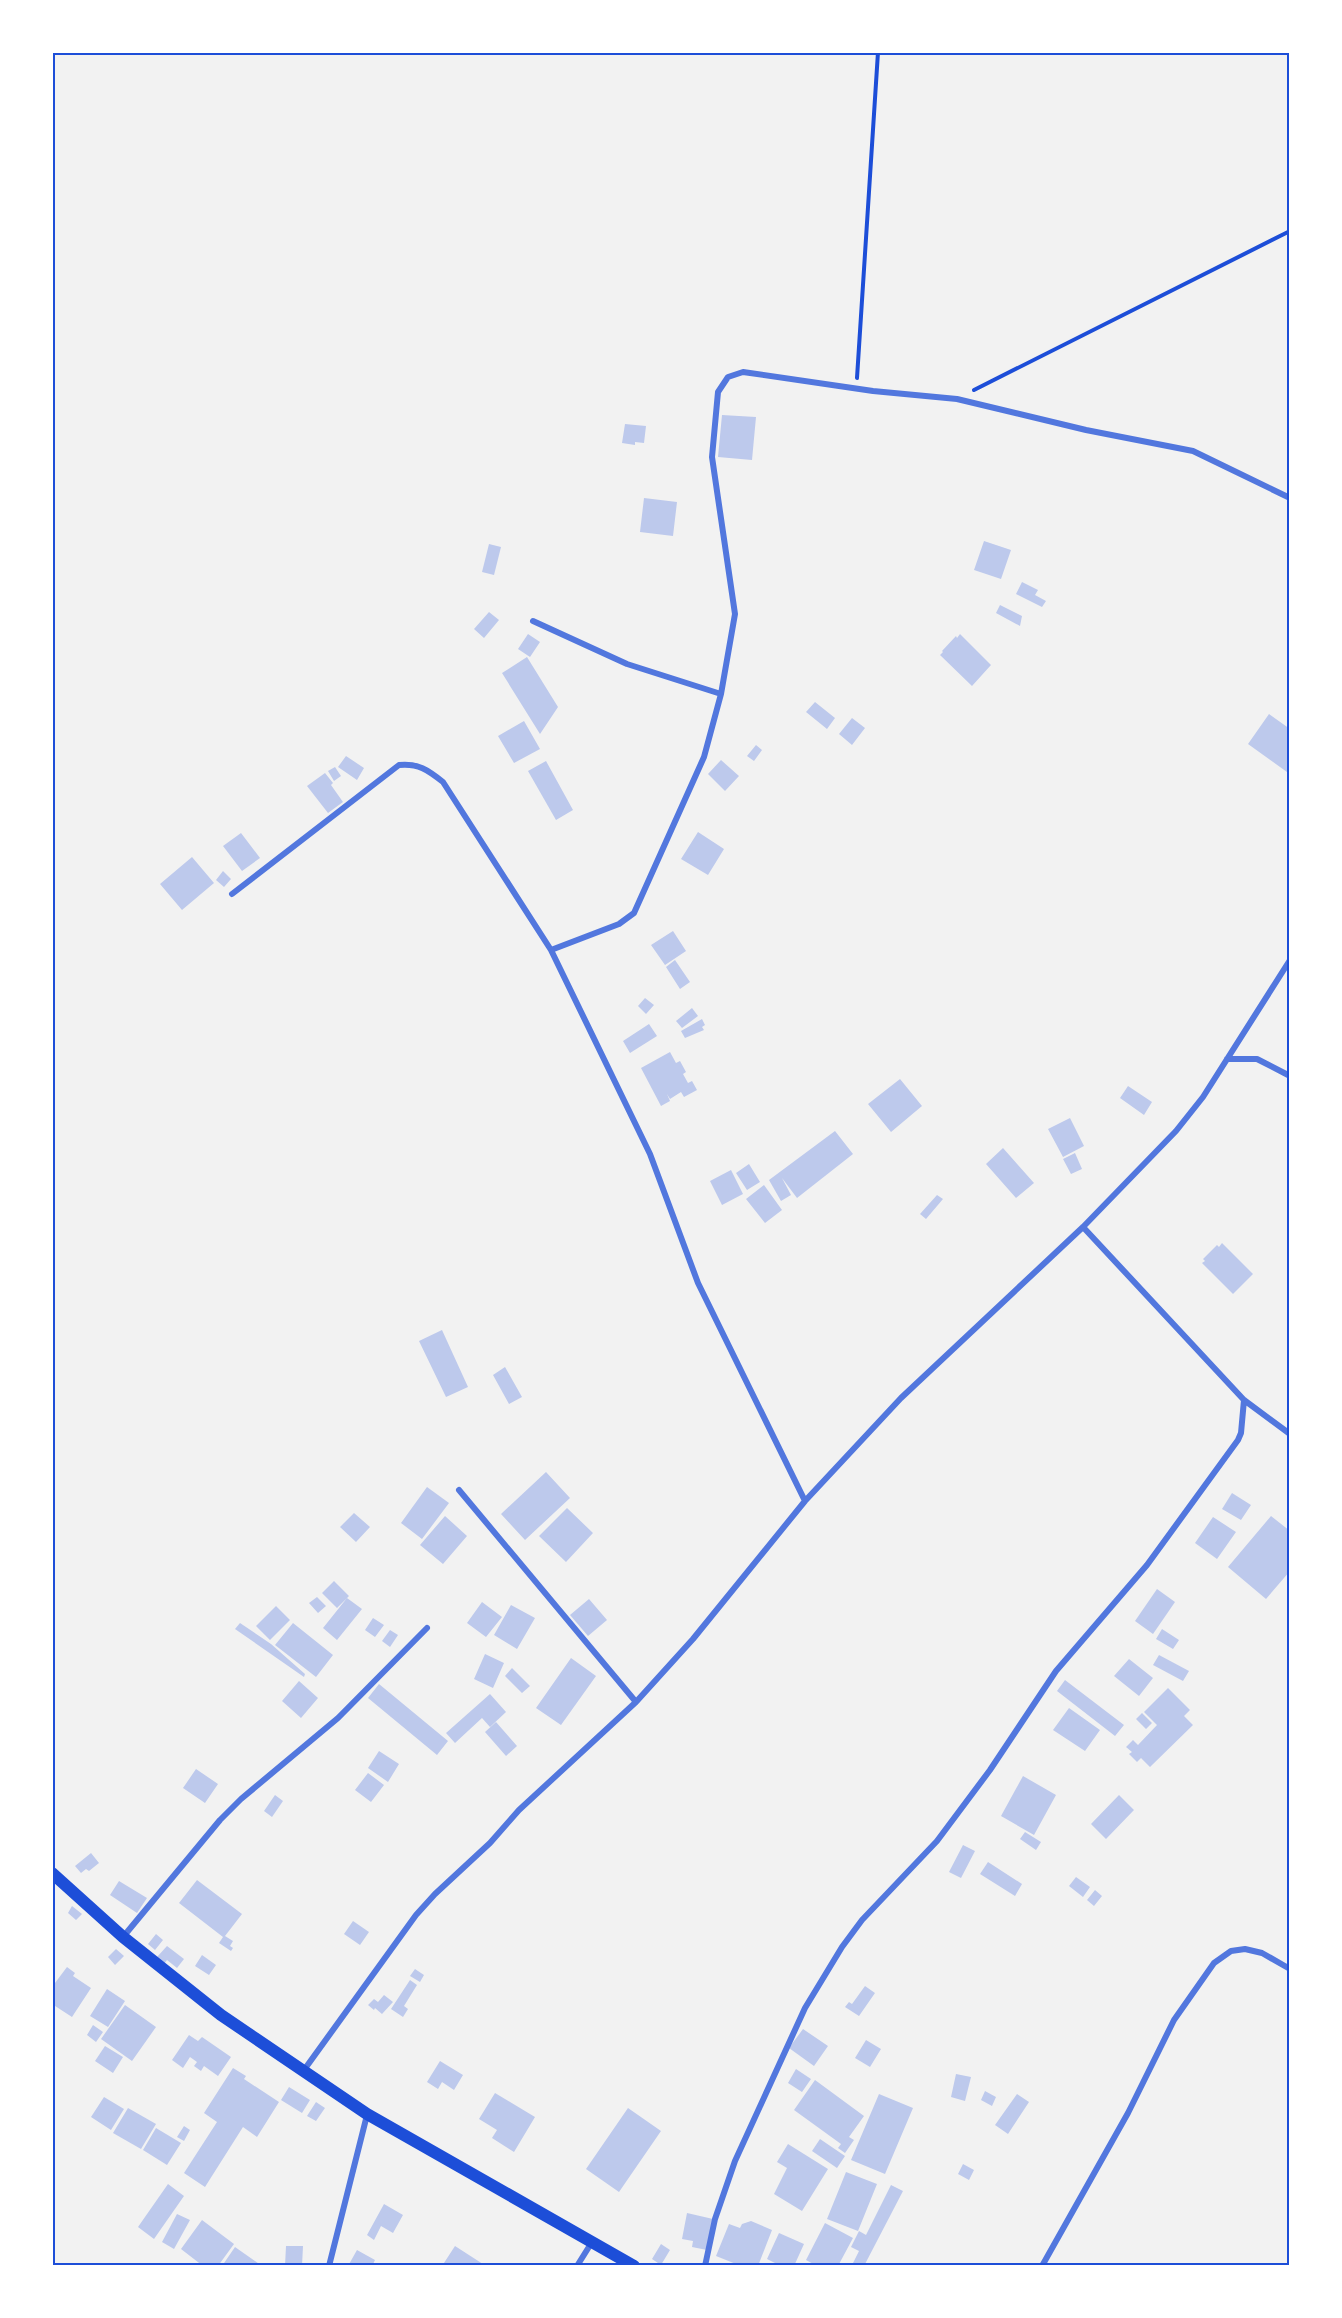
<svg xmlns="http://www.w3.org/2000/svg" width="1342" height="2318" font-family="Montserrat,sans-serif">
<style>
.building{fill:#bdc9ec}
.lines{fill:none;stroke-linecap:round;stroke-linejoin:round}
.path{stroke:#1d4ed8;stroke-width:4}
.minor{stroke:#5277de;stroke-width:6}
.secondary{stroke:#1d4ed8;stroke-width:12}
.neatline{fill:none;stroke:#1d4ed8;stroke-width:2}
</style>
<rect width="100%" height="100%" fill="#f2f2f2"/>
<path class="building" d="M 722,415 L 756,417 L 752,460 L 718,457 Z
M 625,424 L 646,426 L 644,443 L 635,442 L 635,445 L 622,443 Z
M 644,498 L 677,502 L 673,536 L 640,532 Z
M 984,541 L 1011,550 L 1001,579 L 974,570 Z
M 489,544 L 501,547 L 494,575 L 482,572 Z
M 1022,582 L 1038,590 L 1035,595 L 1046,601 L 1042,607 L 1016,594 Z
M 1000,605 L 1022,616 L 1020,626 L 996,613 Z
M 489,612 L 499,620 L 484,638 L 474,629 Z
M 528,634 L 540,642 L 530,657 L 518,649 Z
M 960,634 L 991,665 L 972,686 L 940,655 L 943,652 L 942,651 L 956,636 L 957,638 Z
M 527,657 L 558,707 L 540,734 L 502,673 Z
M 815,702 L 835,718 L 827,729 L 806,712 Z
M 1269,714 L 1290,729 L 1290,768 L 1287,772 L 1248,744 Z
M 852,718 L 865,728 L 852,745 L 839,734 Z
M 524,721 L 540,749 L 514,763 L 498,736 Z
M 756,745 L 762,750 L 754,761 L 747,756 Z
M 346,756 L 364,768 L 357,780 L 338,767 Z
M 721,760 L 739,776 L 725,791 L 708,774 Z
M 546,761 L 573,810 L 556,820 L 528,771 Z
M 335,767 L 341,776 L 334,781 L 328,771 Z
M 325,773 L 333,783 L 331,785 L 343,802 L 328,813 L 307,786 Z
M 698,832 L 724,849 L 708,875 L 681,859 Z
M 241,833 L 260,858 L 242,871 L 223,846 Z
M 192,857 L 214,883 L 182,910 L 160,884 Z
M 223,871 L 231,879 L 224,887 L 216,880 Z
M 673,931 L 686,951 L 665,965 L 651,945 Z
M 675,960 L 690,982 L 680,989 L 666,967 Z
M 645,998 L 654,1005 L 646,1014 L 638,1006 Z
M 692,1008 L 698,1016 L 682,1028 L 676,1021 Z
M 702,1019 L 705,1025 L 702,1027 L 704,1030 L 685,1038 L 681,1031 Z
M 649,1024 L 657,1036 L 630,1053 L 623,1041 Z
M 670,1052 L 676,1063 L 680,1061 L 686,1072 L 683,1074 L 688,1083 L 692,1081 L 697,1090 L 684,1097 L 681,1092 L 670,1099 L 667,1094 L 670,1101 L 661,1106 L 641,1068 Z
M 900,1079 L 922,1106 L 891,1132 L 868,1104 Z
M 1128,1086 L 1152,1102 L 1144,1115 L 1120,1098 Z
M 1070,1118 L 1084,1146 L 1063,1157 L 1048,1129 Z
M 835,1131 L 853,1154 L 797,1198 L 782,1178 L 791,1195 L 781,1201 L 769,1180 Z
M 1003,1148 L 1034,1183 L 1016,1198 L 986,1164 Z
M 1075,1153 L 1082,1169 L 1071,1174 L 1063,1159 Z
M 749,1164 L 760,1182 L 747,1190 L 736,1173 Z
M 731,1170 L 743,1194 L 722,1205 L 710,1181 Z
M 764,1185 L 782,1210 L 765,1223 L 746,1199 Z
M 937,1195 L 943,1199 L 926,1219 L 920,1214 Z
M 1222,1243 L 1253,1274 L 1233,1294 L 1202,1263 L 1205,1261 L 1203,1259 L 1217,1245 L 1219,1247 Z
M 442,1330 L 468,1387 L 446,1397 L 419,1341 Z
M 505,1367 L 522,1397 L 509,1404 L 493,1375 Z
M 546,1472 L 570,1498 L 525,1540 L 501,1514 Z
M 427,1487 L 449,1503 L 422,1539 L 401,1523 Z
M 1232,1493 L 1251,1505 L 1241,1520 L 1222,1509 Z
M 567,1508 L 593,1533 L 566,1562 L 539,1536 Z
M 354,1513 L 370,1527 L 356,1542 L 340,1527 Z
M 445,1516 L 467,1536 L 443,1564 L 420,1545 Z
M 1271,1516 L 1290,1531 L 1290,1571 L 1266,1599 L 1228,1567 Z
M 1213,1517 L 1236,1532 L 1217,1559 L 1195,1543 Z
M 334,1581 L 349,1596 L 337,1608 L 322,1593 Z
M 1157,1589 L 1175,1602 L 1153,1634 L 1135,1621 Z
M 317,1597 L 326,1606 L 318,1613 L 309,1603 Z
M 347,1598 L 362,1609 L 337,1640 L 323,1628 Z
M 589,1599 L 607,1620 L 588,1636 L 570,1615 Z
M 482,1602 L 502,1617 L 486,1637 L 467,1623 Z
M 511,1605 L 535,1618 L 517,1649 L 494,1635 Z
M 276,1606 L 290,1620 L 270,1640 L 256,1626 Z
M 373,1618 L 384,1625 L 375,1637 L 365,1630 Z
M 240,1623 L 271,1644 L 305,1674 L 304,1677 L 235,1629 Z
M 293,1623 L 333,1655 L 316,1677 L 275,1645 Z
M 1162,1629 L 1179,1640 L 1173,1649 L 1156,1639 Z
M 390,1630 L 398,1635 L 390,1647 L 382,1641 Z
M 485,1654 L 504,1663 L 493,1688 L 474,1679 Z
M 1159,1655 L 1189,1671 L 1183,1681 L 1153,1665 Z
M 571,1658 L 596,1676 L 561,1725 L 536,1708 Z
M 1129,1659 L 1153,1678 L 1139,1696 L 1114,1676 Z
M 512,1668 L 530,1686 L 522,1693 L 505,1676 Z
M 1065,1680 L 1124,1725 L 1115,1736 L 1057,1691 Z
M 299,1681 L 318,1698 L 301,1718 L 282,1701 Z
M 379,1684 L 448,1741 L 437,1755 L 368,1698 Z
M 1168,1688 L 1190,1710 L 1184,1716 L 1193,1725 L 1150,1767 L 1141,1758 L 1137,1762 L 1129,1754 L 1132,1752 L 1126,1747 L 1133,1740 L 1138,1745 L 1157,1725 L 1144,1712 Z
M 490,1694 L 506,1712 L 490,1727 L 482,1718 L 455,1743 L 446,1733 Z
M 1069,1708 L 1100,1730 L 1085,1751 L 1053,1730 Z
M 1142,1713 L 1152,1723 L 1146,1729 L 1136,1719 Z
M 496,1722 L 517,1746 L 506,1756 L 485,1732 Z
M 379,1751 L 399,1764 L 388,1782 L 368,1768 Z
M 196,1769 L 218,1784 L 205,1803 L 183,1788 Z
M 368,1773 L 384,1785 L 371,1802 L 355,1790 Z
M 1023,1776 L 1056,1795 L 1034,1835 L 1001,1816 Z
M 275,1795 L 283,1801 L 272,1817 L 264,1811 Z
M 1119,1795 L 1134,1810 L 1106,1839 L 1091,1824 Z
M 1025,1832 L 1041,1842 L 1036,1850 L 1020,1839 Z
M 963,1845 L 975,1851 L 961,1878 L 949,1872 Z
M 91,1853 L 99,1863 L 89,1871 L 86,1869 L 81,1873 L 75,1866 Z
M 988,1862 L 1022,1884 L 1015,1896 L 980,1874 Z
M 1076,1877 L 1090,1887 L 1083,1897 L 1069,1886 Z
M 197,1880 L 242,1914 L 225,1936 L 233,1941 L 230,1946 L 233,1948 L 231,1951 L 219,1943 L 223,1937 L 179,1903 Z
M 119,1881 L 147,1898 L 137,1913 L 110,1895 Z
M 1095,1890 L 1102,1896 L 1094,1906 L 1087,1900 Z
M 72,1906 L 82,1914 L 76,1920 L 68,1913 Z
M 353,1921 L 369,1932 L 360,1945 L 344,1934 Z
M 156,1934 L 163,1940 L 155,1950 L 148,1944 Z
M 167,1946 L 184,1959 L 177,1968 L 167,1960 L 164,1964 L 157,1957 Z
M 116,1949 L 124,1956 L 115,1965 L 108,1957 Z
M 202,1955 L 216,1965 L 209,1975 L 195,1966 Z
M 67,1967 L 75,1973 L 73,1976 L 91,1988 L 72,2017 L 52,2004 L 52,1987 Z
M 415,1969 L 424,1975 L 420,1982 L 410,1976 Z
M 410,1980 L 417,1985 L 404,2006 L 408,2009 L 403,2017 L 391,2009 Z
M 865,1986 L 875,1993 L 859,2016 L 845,2007 L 849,2002 L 852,2004 Z
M 107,1989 L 125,2001 L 108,2027 L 90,2016 Z
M 384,1995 L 393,2002 L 382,2014 L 375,2008 L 374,2010 L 368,2005 L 374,1999 L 378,2002 Z
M 125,2005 L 156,2027 L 132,2061 L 101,2039 Z
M 93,2025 L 103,2032 L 96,2042 L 87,2035 Z
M 803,2029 L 828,2046 L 814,2066 L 789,2048 Z
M 189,2035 L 198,2041 L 202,2037 L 231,2057 L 218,2076 L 204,2066 L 201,2071 L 194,2066 L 197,2062 L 190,2057 L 183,2068 L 172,2060 Z
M 866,2040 L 881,2049 L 870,2067 L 855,2058 Z
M 105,2046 L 123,2057 L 113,2073 L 95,2061 Z
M 440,2061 L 463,2075 L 454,2090 L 442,2082 L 438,2089 L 427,2082 Z
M 233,2068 L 246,2076 L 244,2079 L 279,2102 L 257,2137 L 243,2127 L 205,2187 L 184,2173 L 217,2122 L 204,2113 Z
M 796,2069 L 811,2079 L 802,2092 L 788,2083 Z
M 956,2074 L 971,2077 L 965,2101 L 951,2097 Z
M 815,2080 L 864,2116 L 849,2137 L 854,2140 L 845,2153 L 838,2148 L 841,2144 L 794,2110 Z
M 289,2087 L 310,2100 L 302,2113 L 281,2100 Z
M 985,2091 L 996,2097 L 992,2106 L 981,2100 Z
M 495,2093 L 535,2117 L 514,2152 L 492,2138 L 497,2130 L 479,2119 Z
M 879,2094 L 913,2108 L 885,2174 L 851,2160 Z
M 1017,2094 L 1029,2102 L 1008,2134 L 995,2125 Z
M 104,2097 L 124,2109 L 111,2130 L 91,2117 Z
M 316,2102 L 325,2108 L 316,2121 L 307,2116 Z
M 128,2108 L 156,2124 L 141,2149 L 113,2133 Z
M 628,2108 L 661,2131 L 619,2192 L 586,2169 Z
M 184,2126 L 190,2130 L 184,2141 L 177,2137 Z
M 156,2128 L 181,2143 L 167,2165 L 143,2150 Z
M 820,2139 L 845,2156 L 837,2168 L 812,2151 Z
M 788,2144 L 828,2169 L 802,2211 L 774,2194 L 787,2168 L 777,2162 Z
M 963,2164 L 974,2170 L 969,2180 L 958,2174 Z
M 846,2172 L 877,2184 L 858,2231 L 827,2219 Z
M 168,2184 L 184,2196 L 154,2239 L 138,2227 Z
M 891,2185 L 903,2191 L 864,2266 L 858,2266 L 853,2263 L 859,2251 L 851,2247 L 859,2231 L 866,2235 Z
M 384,2204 L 403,2215 L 393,2233 L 381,2226 L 374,2240 L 367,2235 Z
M 687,2213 L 713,2219 L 707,2250 L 692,2247 L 693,2241 L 682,2239 Z
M 177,2214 L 190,2220 L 174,2249 L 162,2242 Z
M 202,2220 L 234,2244 L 218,2266 L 203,2266 L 181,2249 Z
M 751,2221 L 772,2230 L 758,2266 L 741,2266 L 716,2256 L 729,2224 L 740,2228 L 742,2224 Z
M 825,2223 L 853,2238 L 838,2266 L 817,2266 L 806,2260 Z
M 779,2233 L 804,2244 L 794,2266 L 781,2266 L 767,2259 Z
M 661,2244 L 670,2250 L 661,2265 L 652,2259 Z
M 286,2246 L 303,2246 L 302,2266 L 285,2266 Z
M 455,2246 L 486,2266 L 442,2266 Z
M 235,2247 L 262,2266 L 222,2266 Z
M 357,2250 L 375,2260 L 372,2266 L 348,2266 Z"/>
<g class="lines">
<path class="path" d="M 857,378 L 878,52
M 974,390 L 1290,231"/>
<path class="minor" d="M 533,621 L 627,664 L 721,694
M 232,894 L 399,765 C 418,763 428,770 443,782 L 551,950 L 650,1154 L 698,1283 L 805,1501
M 551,950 L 619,924 L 634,913 L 704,757 L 721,694 L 735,614 L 712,457 L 718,392 L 728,377 L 743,372 L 873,391 L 957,399 L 1086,430 L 1193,451 L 1290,498
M 1227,1059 L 1257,1059 L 1290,1076
M 1083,1227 L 1244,1400 L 1290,1434
M 459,1490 L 636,1702
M 123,1937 L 220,1820 L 241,1799 L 338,1718 L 427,1628
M 304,2070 L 416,1915 L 435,1894 L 490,1843 L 519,1810 L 636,1702 L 693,1639 L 805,1501 L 901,1398 L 1083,1227 L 1176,1131 L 1203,1097 L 1290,960
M 329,2266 L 367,2115
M 577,2266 L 592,2242
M 705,2266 L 715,2219 L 735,2161 L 805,2008 L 842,1947 L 862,1920 L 937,1841 L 990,1770 L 1056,1671 L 1147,1565 L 1238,1440 L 1241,1433 L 1244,1400
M 1042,2266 L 1128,2113 L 1174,2020 L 1214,1963 L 1231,1951 L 1245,1949 L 1262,1953 L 1290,1969"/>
<path class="secondary" d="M 52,1873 L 123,1937 L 221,2015 L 367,2114 L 634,2266"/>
</g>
<rect width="1342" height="2318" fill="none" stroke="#ffffff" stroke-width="108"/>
<rect x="54" y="54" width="1234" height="2210" class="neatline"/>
</svg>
